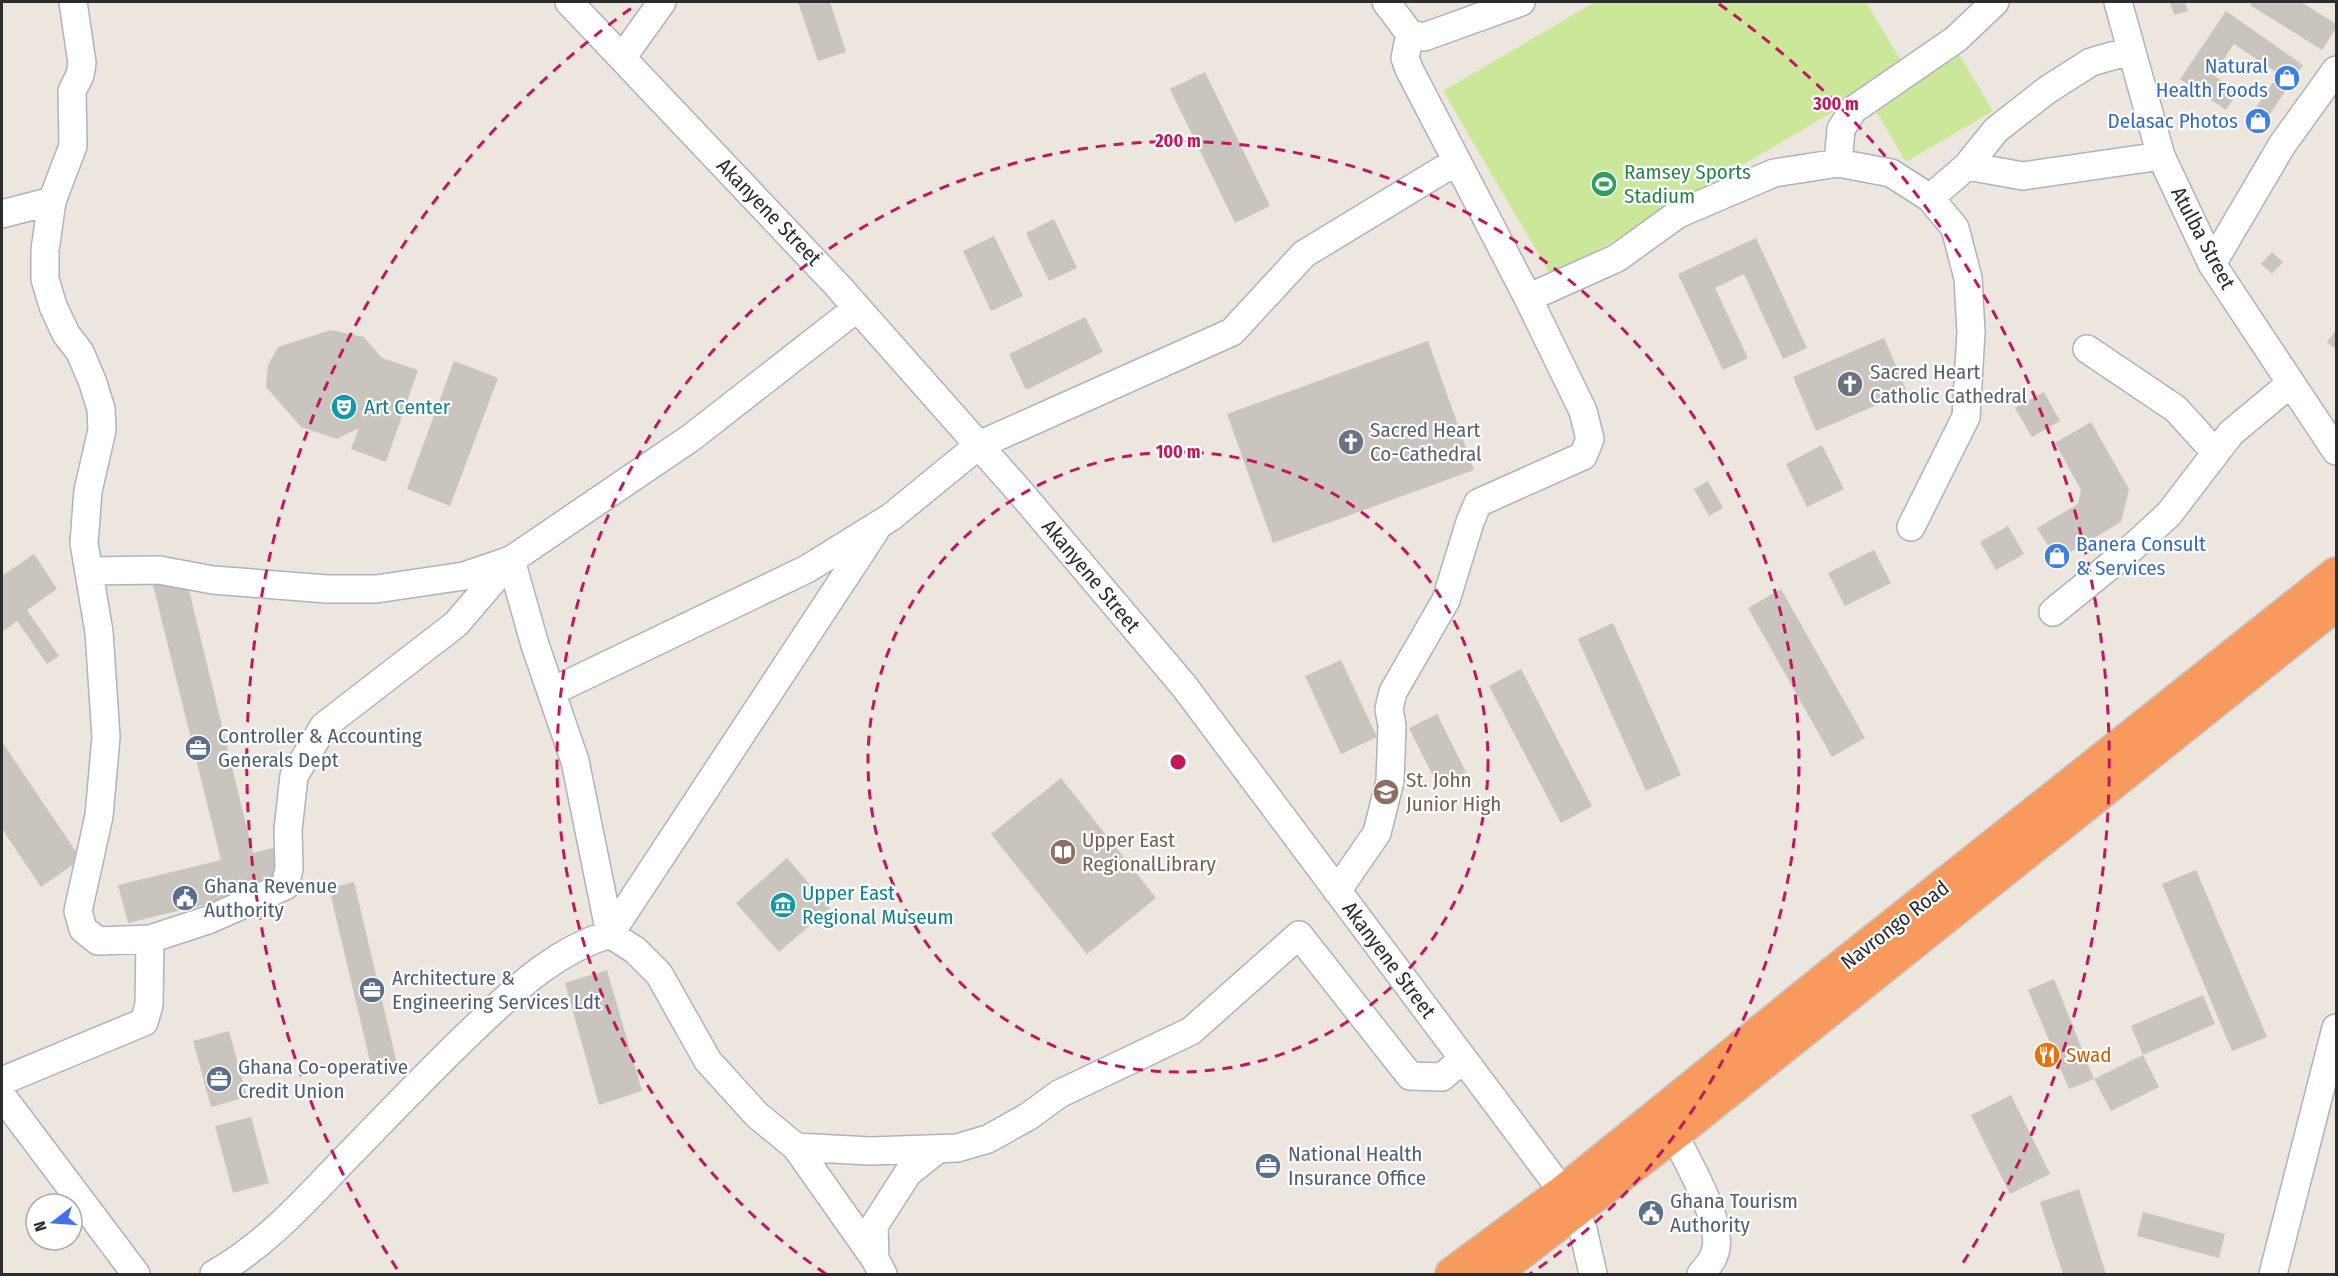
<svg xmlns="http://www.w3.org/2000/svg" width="2338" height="1276" font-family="'Fira Sans Condensed',sans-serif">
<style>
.pitch{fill:#cbe89a}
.building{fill:#c9c4bd}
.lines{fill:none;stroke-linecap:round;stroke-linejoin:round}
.minor-casing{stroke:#afb2bc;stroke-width:30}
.highway-casing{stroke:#c4c4c4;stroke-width:36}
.minor{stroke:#fff;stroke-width:27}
.highway{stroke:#f8995e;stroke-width:33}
.ring{fill:none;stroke:#c2185b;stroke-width:3;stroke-dasharray:10 8}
.labels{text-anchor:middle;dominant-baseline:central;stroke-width:4.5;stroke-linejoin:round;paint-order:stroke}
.shop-label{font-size:21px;fill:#366cbe;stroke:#fff;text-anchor:end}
.leisure-label{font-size:21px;fill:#27864d;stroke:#fff;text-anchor:start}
.street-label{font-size:21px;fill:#2c2c2c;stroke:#fff}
.worship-label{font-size:21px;fill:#5b616d;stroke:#fff;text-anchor:start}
.culture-label{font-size:21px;fill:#0d838f;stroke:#fff;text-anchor:start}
.service-label{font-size:21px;fill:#4e5e75;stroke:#fff;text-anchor:start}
.education-label{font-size:21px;fill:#785e54;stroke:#fff;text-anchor:start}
.food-label{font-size:21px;fill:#c56008;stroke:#fff;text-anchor:start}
.centre{fill:#c2185b;stroke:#fff;stroke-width:3}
.ring-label{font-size:18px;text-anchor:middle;font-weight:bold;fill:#c2185b;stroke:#fff;stroke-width:4.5;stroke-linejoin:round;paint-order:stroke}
</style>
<rect width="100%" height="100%" fill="#ede6df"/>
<path class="pitch" d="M 1595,2 L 1866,2 L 1906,69 L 1552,277 L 1443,91 Z
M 1959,54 L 1993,111 L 1906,162 L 1873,106 Z"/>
<path class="building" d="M 798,2 L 830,2 L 846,52 L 818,61 Z
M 2170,2 L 2185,2 L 2188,11 L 2174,15 Z
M 2252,2 L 2301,2 L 2336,24 L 2336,28 L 2322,50 L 2250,5 Z
M 2226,11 L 2303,65 L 2258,132 L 2245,123 L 2279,74 L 2234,44 L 2213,75 L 2238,92 L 2226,110 L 2180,79 Z
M 1205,72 L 1270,206 L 1235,223 L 1170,89 Z
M 1054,219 L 1077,268 L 1049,281 L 1026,233 Z
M 994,236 L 1023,296 L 991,311 L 963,251 Z
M 1756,238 L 1807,348 L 1783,359 L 1744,274 L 1715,288 L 1748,358 L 1723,370 L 1678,274 Z
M 2272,252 L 2283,262 L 2272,274 L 2261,264 Z
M 1085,317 L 1103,352 L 1026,390 L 1009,354 Z
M 331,330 L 364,337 L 382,358 L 418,370 L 386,462 L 351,449 L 359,428 L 337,439 L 301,427 L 266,387 L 268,365 L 278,347 Z
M 2336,330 L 2336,349 L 2327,342 Z
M 1884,338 L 1907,392 L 1816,431 L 1793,377 Z
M 1428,341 L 1474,470 L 1273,543 L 1227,414 Z
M 454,361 L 498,378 L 450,506 L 407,489 Z
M 2044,392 L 2060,421 L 2032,437 L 2015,408 Z
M 2091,422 L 2129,489 L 2121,522 L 2057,560 L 2037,528 L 2078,504 L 2081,490 L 2055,443 Z
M 1822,445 L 1844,489 L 1807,507 L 1786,464 Z
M 1708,481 L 1723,508 L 1709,516 L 1694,489 Z
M 2008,526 L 2024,554 L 1996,570 L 1980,542 Z
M 1874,550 L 1891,583 L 1845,606 L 1828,573 Z
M 34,554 L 57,589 L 27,610 L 59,656 L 47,664 L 17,621 L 2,632 L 2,576 Z
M 186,578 L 253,853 L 273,848 L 282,886 L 128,923 L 118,885 L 221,860 L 153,585 Z
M 1781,589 L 1865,738 L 1832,757 L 1748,608 Z
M 1613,623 L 1681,775 L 1646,791 L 1578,639 Z
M 1341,660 L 1377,737 L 1341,754 L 1305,676 Z
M 1521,669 L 1592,806 L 1561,823 L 1489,686 Z
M 1437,714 L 1466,772 L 1438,786 L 1409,728 Z
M 2,742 L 81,859 L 41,887 L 2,829 Z
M 1061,778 L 1156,898 L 1087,954 L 991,834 Z
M 787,858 L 830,908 L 779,952 L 736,903 Z
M 2196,870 L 2267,1037 L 2232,1051 L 2162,884 Z
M 354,882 L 398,1068 L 373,1074 L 329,888 Z
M 607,970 L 642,1091 L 599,1105 L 565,983 Z
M 2054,979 L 2094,1079 L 2069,1089 L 2028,990 Z
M 2203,995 L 2215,1024 L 2143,1055 L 2159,1087 L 2111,1111 L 2094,1079 L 2143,1055 L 2131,1026 Z
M 229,1031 L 247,1097 L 211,1107 L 193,1041 Z
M 2011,1095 L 2050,1174 L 2010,1194 L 1971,1115 Z
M 251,1117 L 269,1183 L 233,1193 L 215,1126 Z
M 2079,1189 L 2106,1274 L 2063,1274 L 2040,1202 Z
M 2143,1212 L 2225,1234 L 2219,1258 L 2137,1236 Z"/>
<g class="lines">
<defs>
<path id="minor" d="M 569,2 L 837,285 L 1021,493 L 1184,686 L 1563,1192 L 1583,1229 L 1593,1274
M 1386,2 L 1410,34 L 1424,37 L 1521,2
M 2118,2 L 2161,156 L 2212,264 L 2336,451
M 622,58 L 662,2
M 1838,163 L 1841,129 L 1853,110 L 1956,39 L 1995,2
M 1967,166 L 2023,176 L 2161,156
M 1930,198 L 1967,166 L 1996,130 L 2047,90 L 2091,62 L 2130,51
M 2,214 L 52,201
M 2212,264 L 2282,145 L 2336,70
M 1528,298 L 1617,258 L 1678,214 L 1774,173 L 1838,163 L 1891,173 L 1930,198 L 1955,228 L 1968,278 L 1971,332 L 1966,417 L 1911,527
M 2087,349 L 2176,409 L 2215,452
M 511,560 L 535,645 L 575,761 L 610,934
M 89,571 L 159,570 L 213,580 L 327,589 L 376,589 L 464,576 L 511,560 L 692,437 L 857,308
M 2053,612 L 2133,547 L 2169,514 L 2231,433 L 2291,383
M 551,692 L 807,569 L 891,517 L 979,445 L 1232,332 L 1304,254 L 1457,161
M 1337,891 L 1377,833 L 1390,781 L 1392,726 L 1389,709 L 1393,692 L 1446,600 L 1470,522 L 1478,503 L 1583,456 L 1590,439 L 1583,411 L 1528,298 L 1409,69 L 1405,58 L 1410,34
M 610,934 L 875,531
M 150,939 L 208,920 L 285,886 L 289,869 L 288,830 L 294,776 L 324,726 L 456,624 L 510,561
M 2,1081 L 144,1022 L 149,1005 L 150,939 L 98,941 L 83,929 L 78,911 L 99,816 L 106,737 L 99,632 L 84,543 L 88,491 L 102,430 L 101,409 L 93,383 L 80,352 L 66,334 L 53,306 L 45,279 L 45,250 L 52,201 L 73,146 L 72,91 L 80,75 L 82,63 L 73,2
M 2,1096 L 136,1274
M 1674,1134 C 1687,1162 1727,1226 1714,1255 C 1712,1262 1705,1269 1701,1274
M 796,1147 L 875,1259 L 883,1274
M 875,1259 L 874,1226 L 908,1173 L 938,1149
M 214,1274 C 263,1247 303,1203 341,1163 C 388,1115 434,1066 483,1020 C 522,983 558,950 610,934 L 635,950 L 659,974 L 708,1061 L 757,1115 L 796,1147 L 870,1151 L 957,1148 L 988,1139 L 1029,1116 L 1059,1094 L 1191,1031 L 1299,935 L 1410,1076 L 1442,1077 L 1463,1059
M 2273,1274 L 2336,1028"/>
<path id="highway" d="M 1452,1274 L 1563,1192 L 1832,974 L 2336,574
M 1493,1274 L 1674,1134 L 2336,604"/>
</defs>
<use href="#minor" class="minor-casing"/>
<use href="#highway" class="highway-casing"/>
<use href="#minor" class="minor"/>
<use href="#highway" class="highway"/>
</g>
<g class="ring">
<circle cx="1178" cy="762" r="310"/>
<path d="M826 1274A621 621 0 1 1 1530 1274"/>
<path d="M397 1269A931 931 0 0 1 637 4M1719 4A931 931 0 0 1 1959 1269"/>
</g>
<defs>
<symbol id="shop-disc" viewBox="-11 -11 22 22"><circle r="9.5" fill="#3f7fe0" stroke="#fff"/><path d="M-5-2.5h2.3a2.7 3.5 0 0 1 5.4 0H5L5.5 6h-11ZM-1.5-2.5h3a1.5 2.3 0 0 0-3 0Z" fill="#fff"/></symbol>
<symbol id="stadium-disc" viewBox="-11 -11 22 22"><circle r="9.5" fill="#2e9e5b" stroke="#fff"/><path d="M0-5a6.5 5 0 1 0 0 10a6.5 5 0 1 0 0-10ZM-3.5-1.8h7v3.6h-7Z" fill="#fff"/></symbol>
<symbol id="church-disc" viewBox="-11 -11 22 22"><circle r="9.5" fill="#6b7280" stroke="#fff"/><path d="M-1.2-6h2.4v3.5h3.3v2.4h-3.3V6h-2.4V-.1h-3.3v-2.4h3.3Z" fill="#fff"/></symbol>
<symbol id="theatre-disc" viewBox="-11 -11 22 22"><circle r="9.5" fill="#0f9aa8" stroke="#fff"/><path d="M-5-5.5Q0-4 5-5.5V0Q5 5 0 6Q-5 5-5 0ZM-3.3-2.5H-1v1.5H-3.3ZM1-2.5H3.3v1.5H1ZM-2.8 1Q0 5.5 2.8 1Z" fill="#fff"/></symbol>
<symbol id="office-disc" viewBox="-11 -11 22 22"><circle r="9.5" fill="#5c6f8a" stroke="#fff"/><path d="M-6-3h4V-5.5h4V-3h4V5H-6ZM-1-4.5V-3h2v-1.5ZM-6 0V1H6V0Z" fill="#fff"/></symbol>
<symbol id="school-disc" viewBox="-11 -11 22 22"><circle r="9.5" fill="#8d6e63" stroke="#fff"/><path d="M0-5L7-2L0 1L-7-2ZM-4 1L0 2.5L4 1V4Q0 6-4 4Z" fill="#fff"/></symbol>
<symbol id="library-disc" viewBox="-11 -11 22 22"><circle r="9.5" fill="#8d6e63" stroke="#fff"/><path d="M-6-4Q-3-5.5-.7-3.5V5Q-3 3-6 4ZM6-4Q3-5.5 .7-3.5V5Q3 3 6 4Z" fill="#fff"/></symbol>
<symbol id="civic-disc" viewBox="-11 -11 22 22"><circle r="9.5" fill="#5c6f8a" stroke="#fff"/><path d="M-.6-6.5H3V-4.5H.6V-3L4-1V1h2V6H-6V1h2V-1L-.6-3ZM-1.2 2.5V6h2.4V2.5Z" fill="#fff"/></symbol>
<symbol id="museum-disc" viewBox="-11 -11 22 22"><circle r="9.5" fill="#0f9aa8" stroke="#fff"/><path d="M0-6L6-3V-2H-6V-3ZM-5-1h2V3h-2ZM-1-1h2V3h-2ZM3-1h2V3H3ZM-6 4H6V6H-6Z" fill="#fff"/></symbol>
<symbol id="restaurant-disc" viewBox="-11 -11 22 22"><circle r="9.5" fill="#e8710a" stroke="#fff"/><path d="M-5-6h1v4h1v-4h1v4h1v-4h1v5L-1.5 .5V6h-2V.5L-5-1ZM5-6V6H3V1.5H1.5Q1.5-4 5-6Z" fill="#fff"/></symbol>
</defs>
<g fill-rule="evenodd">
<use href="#shop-disc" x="2272" y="63" width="30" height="30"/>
<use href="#shop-disc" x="2243" y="106" width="30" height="30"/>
<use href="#stadium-disc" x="1589" y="169" width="30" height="30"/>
<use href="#church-disc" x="1835" y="369" width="30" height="30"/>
<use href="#theatre-disc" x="329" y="392" width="30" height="30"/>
<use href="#church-disc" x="1336" y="427" width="30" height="30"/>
<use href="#shop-disc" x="2042" y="541" width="30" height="30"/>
<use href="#office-disc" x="183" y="733" width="30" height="30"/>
<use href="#school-disc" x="1371" y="777" width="30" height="30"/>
<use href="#library-disc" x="1048" y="837" width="30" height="30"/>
<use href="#civic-disc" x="170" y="883" width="30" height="30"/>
<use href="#museum-disc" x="768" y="890" width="30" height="30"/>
<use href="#office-disc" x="357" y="975" width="30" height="30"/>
<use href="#restaurant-disc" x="2032" y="1040" width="30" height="30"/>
<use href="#office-disc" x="204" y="1064" width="30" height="30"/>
<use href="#office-disc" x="1253" y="1151" width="30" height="30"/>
<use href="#civic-disc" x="1636" y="1198" width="30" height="30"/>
</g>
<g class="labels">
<g class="shop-label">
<text x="2268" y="66">Natural<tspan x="2268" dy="24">Health Foods</tspan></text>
<text x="2238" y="121">Delasac Photos</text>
<text x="2076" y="544" text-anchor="start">Banera Consult<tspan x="2076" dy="24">&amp; Services</tspan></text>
</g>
<g class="leisure-label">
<text x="1624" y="172">Ramsey Sports<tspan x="1624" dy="24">Stadium</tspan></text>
</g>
<g class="street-label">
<text transform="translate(769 212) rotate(46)">Akanyene Street</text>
<text transform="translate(2203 238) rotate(62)">Atulba Street</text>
<text transform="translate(1091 576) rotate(50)">Akanyene Street</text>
<text transform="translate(1895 925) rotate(-38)">Navrongo Road</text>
<text transform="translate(1389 960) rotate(53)">Akanyene Street</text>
</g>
<g class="worship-label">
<text x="1870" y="372">Sacred Heart<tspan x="1870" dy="24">Catholic Cathedral</tspan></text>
<text x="1370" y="430">Sacred Heart<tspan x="1370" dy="24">Co-Cathedral</tspan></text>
</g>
<g class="culture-label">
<text x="364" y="407">Art Center</text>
<text x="802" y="893">Upper East<tspan x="802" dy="24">Regional Museum</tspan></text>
</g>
<g class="service-label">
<text x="218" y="736">Controller &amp; Accounting<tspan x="218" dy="24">Generals Dept</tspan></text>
<text x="204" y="886">Ghana Revenue<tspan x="204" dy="24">Authority</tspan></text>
<text x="392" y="978">Architecture &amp;<tspan x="392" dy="24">Engineering Services Ldt</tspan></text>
<text x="238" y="1067">Ghana Co-operative<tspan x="238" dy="24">Credit Union</tspan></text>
<text x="1288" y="1154">National Health<tspan x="1288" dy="24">Insurance Office</tspan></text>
<text x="1670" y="1201">Ghana Tourism<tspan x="1670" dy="24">Authority</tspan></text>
</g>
<g class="education-label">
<text x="1406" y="780">St. John<tspan x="1406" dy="24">Junior High</tspan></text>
<text x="1082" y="840">Upper East<tspan x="1082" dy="24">RegionalLibrary</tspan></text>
</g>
<g class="food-label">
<text x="2066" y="1055">Swad</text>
</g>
</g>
<circle cx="1178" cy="762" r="9" class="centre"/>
<g class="ring-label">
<text x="1836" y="110">300 m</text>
<text x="1178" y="147">200 m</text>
<text x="1178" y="458">100 m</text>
</g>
<rect width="2338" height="1276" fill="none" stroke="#2c2c2c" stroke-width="6"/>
<g transform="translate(54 1222) rotate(253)"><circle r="28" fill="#ffffff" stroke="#ababab" stroke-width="1.5"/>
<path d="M0-4.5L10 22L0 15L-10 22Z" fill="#456ef3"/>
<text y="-9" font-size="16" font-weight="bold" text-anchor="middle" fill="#2c2c2c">N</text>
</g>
</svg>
